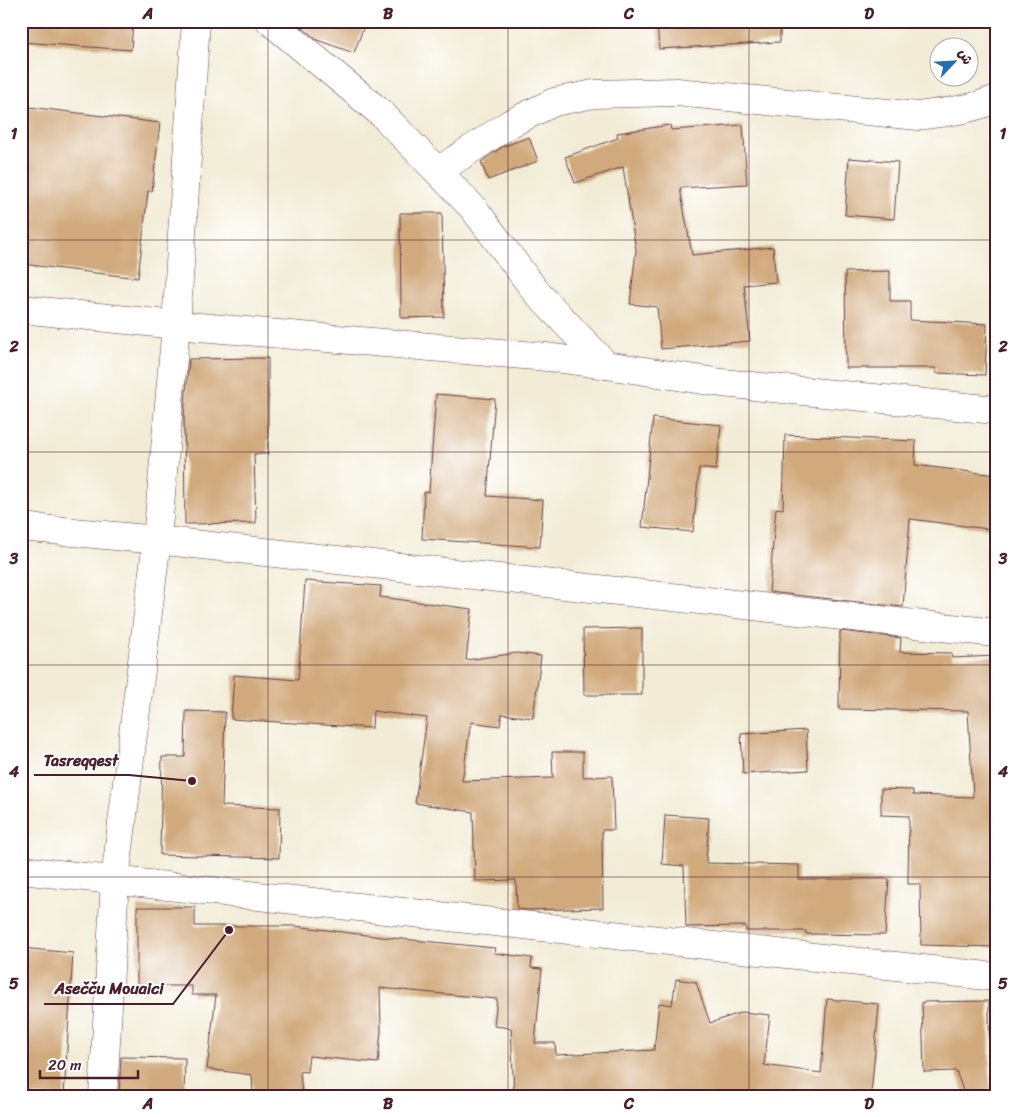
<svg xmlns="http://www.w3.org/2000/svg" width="1017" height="1117" font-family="Sriracha,'Playpen Sans Arabic',sans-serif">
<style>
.building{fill:#d0a97b}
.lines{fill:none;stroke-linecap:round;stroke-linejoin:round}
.minor-casing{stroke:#633e45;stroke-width:29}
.major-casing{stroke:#633e45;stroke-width:29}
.minor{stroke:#fff;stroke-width:28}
.major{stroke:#fff;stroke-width:28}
.grid{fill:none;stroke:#4a1f2b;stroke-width:1;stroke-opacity:0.55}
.leader{fill:none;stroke:#4a1f2b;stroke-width:2}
.callout-dot{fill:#4a1f2b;stroke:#fff;stroke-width:2}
.callout-label{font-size:16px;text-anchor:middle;font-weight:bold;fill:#4a1f2b;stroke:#fff;stroke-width:4;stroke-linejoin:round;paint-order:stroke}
.neatline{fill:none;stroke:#4a1f2b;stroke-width:2}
.grid-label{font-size:16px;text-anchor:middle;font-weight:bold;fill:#4a1f2b}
</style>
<rect width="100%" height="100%" fill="#fff"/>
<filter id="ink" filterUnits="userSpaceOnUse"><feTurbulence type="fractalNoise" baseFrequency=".02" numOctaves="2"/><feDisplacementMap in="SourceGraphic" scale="10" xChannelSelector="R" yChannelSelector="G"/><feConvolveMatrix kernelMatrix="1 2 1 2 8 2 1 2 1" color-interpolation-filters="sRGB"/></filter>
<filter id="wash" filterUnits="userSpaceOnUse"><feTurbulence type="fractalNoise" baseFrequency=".0096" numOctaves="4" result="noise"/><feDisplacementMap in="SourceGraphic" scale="20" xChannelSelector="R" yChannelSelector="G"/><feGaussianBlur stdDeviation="1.12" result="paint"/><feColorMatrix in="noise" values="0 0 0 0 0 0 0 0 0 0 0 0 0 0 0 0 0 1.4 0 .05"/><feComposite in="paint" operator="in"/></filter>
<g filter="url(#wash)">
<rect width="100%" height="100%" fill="#f2ecd6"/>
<g id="blocks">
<path class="building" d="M 21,21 L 133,21 L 131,50 L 21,42 Z
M 295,21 L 366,21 L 354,53 L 317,40 Z
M 657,21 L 780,21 L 780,42 L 659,49 Z
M 21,106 L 160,123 L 152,191 L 148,191 L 138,278 L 21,264 Z
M 670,125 L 671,130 L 743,125 L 747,184 L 680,188 L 692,255 L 773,247 L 776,282 L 744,285 L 750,341 L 661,349 L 657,307 L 630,304 L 636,250 L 623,167 L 575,183 L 565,157 L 618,138 L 617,133 Z
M 529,137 L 538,161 L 488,180 L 481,162 L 502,147 Z
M 849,158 L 898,162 L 894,219 L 845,215 Z
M 400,213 L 442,213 L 444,317 L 401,318 Z
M 890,271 L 890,301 L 910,301 L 910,320 L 987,324 L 985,375 L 936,373 L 936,368 L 846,368 L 845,272 Z
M 268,358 L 268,454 L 254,454 L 256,523 L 185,524 L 184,415 L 189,359 Z
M 436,394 L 495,399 L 487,496 L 543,500 L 540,547 L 422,539 L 424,492 L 429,492 Z
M 653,418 L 721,425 L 716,470 L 699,468 L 693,532 L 642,527 Z
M 785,435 L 916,441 L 915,465 L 996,475 L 996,530 L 910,519 L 903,607 L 769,592 L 776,508 L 783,509 Z
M 305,581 L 381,586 L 380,597 L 472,609 L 466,660 L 517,653 L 541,656 L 533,718 L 502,714 L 500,726 L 471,722 L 462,781 L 553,778 L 552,752 L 583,752 L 583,777 L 612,776 L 614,830 L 602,830 L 603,908 L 529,910 L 517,909 L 516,880 L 475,881 L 473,812 L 415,803 L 427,718 L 373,711 L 372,728 L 231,719 L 234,675 L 298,680 Z
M 642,628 L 642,695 L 584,695 L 583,629 Z
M 840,631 L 901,638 L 900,652 L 952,653 L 952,658 L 996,656 L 996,947 L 921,945 L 920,884 L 908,884 L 909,816 L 881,815 L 881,789 L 913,790 L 913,795 L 973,797 L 968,711 L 839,709 Z
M 186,711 L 225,712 L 222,806 L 280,808 L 279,858 L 160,855 L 162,757 L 185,757 Z
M 806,730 L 808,770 L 743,774 L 741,734 Z
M 665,815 L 709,818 L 706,863 L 799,865 L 799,879 L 889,879 L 885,935 L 806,934 L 806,931 L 746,931 L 746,926 L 686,927 L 684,866 L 662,864 Z
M 137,907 L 195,907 L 195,926 L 295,926 L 382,937 L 495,948 L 494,953 L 532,958 L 531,968 L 542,969 L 535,1043 L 555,1043 L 556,1055 L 654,1050 L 659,1003 L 672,1005 L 676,979 L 696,982 L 710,1023 L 743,1012 L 770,1015 L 764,1065 L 821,1073 L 827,999 L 879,1004 L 871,1096 L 514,1096 L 511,1028 L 494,1026 L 497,999 L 380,988 L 381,1031 L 378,1063 L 309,1056 L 307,1072 L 300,1071 L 302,1096 L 253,1096 L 252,1075 L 207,1069 L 216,995 L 192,995 L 192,986 L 137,986 Z
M 21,948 L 73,953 L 64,1096 L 21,1096 Z
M 989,1001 L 990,1096 L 965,1096 L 956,1071 L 924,1072 L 922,1002 Z
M 121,1057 L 185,1058 L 184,1096 L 119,1096 Z"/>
</g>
</g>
<g filter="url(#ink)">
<use href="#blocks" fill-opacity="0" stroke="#633e45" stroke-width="1"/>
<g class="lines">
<defs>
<path id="minor" d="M 438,171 L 511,123 L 554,102 L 594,94 L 677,92 L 918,116 C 944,112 971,110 996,99
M 21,309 L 176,325 L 547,357 L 606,365
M 21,527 L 157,540 L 996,633
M 21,870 L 996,977
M 103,1096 L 115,880 L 157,540 L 176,325 L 196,21"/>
<path id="major" d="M 270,21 L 382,114 L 474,209 L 537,293 L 606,365 L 722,383 L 996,410"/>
</defs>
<use href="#minor" class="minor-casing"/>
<use href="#major" class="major-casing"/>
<use href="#minor" class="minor"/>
<use href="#major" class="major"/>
</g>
</g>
<path class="grid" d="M 268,21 L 268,1096M 508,21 L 508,1096M 749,21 L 749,1096M 21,240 L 996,240M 21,452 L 996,452M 21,665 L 996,665M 21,877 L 996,877"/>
<path class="leader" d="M192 781L129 775H34M229 930L173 1004H44"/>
<g class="callout-dot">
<circle cx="192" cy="781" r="5"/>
<circle cx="229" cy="930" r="5"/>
</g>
<g class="callout-label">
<text x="81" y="766">Tasreqqest</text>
<text x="109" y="994">Asečču Mouaici</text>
</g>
<rect width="1017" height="1117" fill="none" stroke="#fff" stroke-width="55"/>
<g transform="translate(954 62) rotate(65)"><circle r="24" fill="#ffffff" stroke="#b7a5aa"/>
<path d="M0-4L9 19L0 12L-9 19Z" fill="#1f6fb2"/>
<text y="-8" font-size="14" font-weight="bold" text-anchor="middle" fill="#4a1f2b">ش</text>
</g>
<path d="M40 1070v8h98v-8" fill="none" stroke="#4a1f2b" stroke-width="2.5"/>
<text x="48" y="1070" font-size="15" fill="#4a1f2b" stroke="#ffffff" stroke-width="4" paint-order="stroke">20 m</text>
<rect x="28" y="28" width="962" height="1062" class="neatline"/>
<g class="grid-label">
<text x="148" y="19">A</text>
<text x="388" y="19">B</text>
<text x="629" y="19">C</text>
<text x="869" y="19">D</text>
<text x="14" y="139">1</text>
<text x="1003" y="139">1</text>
<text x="14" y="352">2</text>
<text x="1003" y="352">2</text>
<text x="14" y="564">3</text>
<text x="1003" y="564">3</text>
<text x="14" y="777">4</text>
<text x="1003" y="777">4</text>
<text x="14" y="989">5</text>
<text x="1003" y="989">5</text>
<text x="148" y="1109">A</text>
<text x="388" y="1109">B</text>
<text x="629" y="1109">C</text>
<text x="869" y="1109">D</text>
</g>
</svg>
